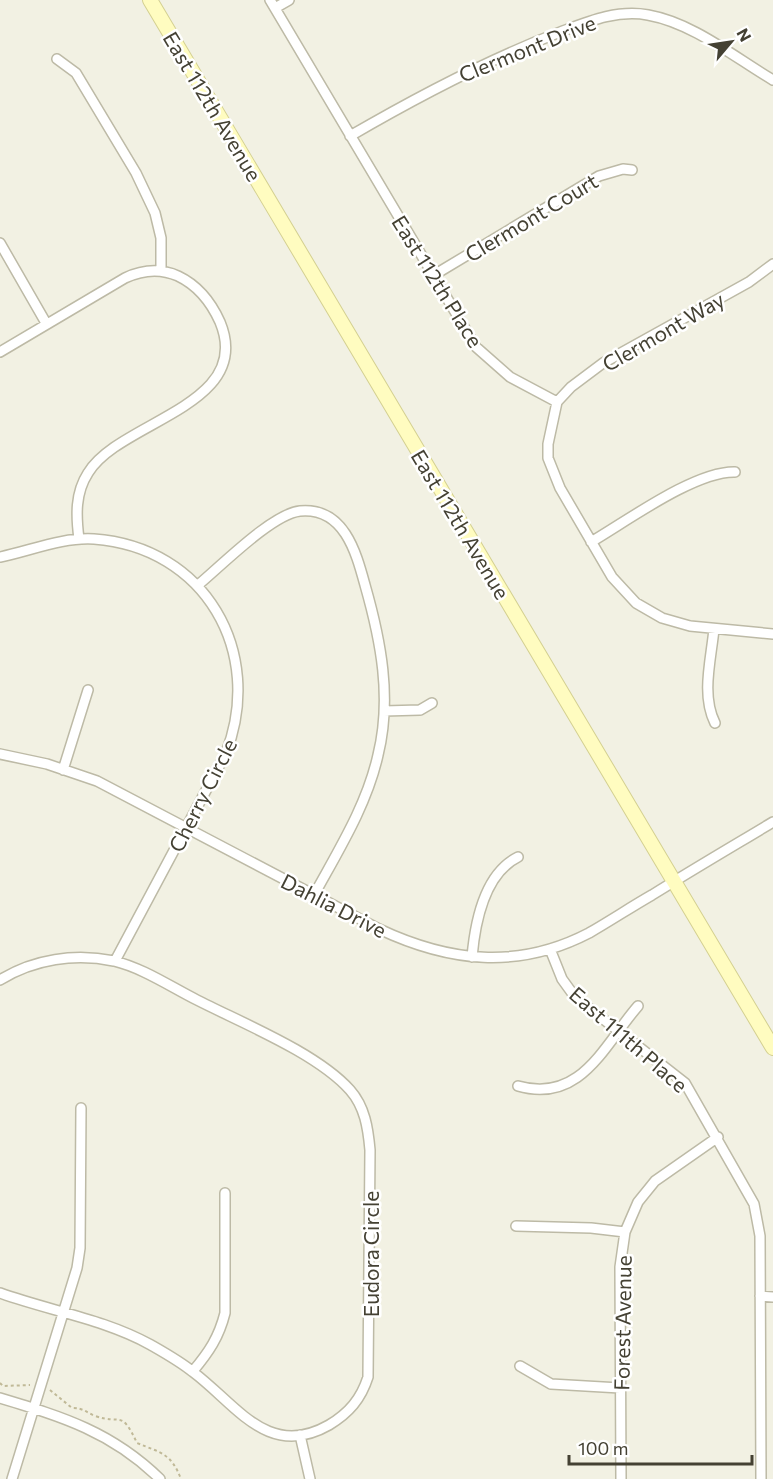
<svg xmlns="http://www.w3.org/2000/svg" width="773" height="1479" font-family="Commissioner,sans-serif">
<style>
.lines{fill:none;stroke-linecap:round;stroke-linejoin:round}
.street-casing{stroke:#bdbaa6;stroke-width:12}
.secondary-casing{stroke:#d4d091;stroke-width:16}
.path{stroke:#c0b997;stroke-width:2;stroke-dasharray:3 3;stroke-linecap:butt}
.street{stroke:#fff;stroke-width:9}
.secondary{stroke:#fffcc0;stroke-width:14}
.labels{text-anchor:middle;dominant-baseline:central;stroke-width:5;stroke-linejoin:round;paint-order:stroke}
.street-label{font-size:21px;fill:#444133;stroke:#fff}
</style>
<rect width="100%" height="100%" fill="#f2f1e3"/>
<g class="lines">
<defs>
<path id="street" d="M 270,0 L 476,347 L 510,377 L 557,402
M 275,8 L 289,0
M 57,59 L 76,73 L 136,173 L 155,213 L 161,238 L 161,271
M 350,136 C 417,97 483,62 555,34 C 585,23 615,9 648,15 C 693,23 734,57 773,80
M 0,243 L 46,323
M 773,264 L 749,282 L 603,363 L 571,387 L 557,402 L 548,444 L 548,458 L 560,488 L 612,577 L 636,603 L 662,618 L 690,626 L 773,634
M 434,275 L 599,176 L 623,169 L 632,170
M 0,352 L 125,278 C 142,270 160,268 178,276 C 197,285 211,302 220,322 C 255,406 119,421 88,473 C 75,493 76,516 79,539
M 591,542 C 627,521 695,471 735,472
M 0,557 C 30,551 62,537 94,539 C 205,547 265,652 226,753 L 115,961
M 198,585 C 221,566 272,514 300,511 C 344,507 356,552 365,585 C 381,641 392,698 378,755 C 367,805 338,851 314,895
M 714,629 C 711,660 701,695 715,723
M 384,711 L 420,710 L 432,703
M 0,754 L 47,764 L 97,781 L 379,929 C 449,962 518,970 589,933 C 610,921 631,907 652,895 C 692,870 733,846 773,822
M 63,770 L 88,690
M 550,949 L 562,979 L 575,997 L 685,1083 L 754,1204 L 760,1236 L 761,1479
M 472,957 C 475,923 484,874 518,857
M 0,980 C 34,959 75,953 114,961 C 143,968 171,987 197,1000 C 242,1023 317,1053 350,1090 C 365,1107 368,1128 370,1150 L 368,1377 C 361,1399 349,1413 329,1425 C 268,1460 236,1404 193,1372 C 181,1362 165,1353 151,1345 C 104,1319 50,1311 0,1293
M 518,1086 C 581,1104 604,1045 638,1006
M 516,1226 L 591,1228 L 625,1232
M 760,1296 L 773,1297
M 520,1366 L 551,1384 L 620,1388
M 193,1371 C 209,1352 219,1337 225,1313 L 225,1193
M 0,1398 C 63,1417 112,1432 160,1479
M 300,1435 L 310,1479
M 12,1479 L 77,1268 L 80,1248 L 81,1108
M 621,1479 L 620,1267 L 625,1232 L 638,1202 L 655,1181 L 718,1137"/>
<path id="secondary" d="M 150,0 L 773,1048"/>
</defs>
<use href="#street" class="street-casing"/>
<use href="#secondary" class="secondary-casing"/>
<path class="path" d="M 0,1383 L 3,1386 L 30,1385
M 50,1390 L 72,1408 C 83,1408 86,1412 95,1416 C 122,1425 121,1409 137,1443 C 161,1453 171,1453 181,1479"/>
<use href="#street" class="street"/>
<use href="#secondary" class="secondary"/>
</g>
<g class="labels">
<g class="street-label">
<text transform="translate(527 48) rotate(-22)">Clermont Drive</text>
<text transform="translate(213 106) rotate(59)">East 112th Avenue</text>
<text transform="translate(531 217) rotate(-31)">Clermont Court</text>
<text transform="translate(438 281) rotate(58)">East 112th Place</text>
<text transform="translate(663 331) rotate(-30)">Clermont Way</text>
<text transform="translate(461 524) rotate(59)">East 112th Avenue</text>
<text transform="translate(202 795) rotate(-63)">Cherry Circle</text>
<text transform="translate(334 905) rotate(27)">Dahlia Drive</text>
<text transform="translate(629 1039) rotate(41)">East 111th Place</text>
<text transform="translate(370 1254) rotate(-90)">Eudora Circle</text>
<text transform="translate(622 1323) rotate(-89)">Forest Avenue</text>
</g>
</g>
<g transform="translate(731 42) rotate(61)" stroke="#ffffff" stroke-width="4.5" paint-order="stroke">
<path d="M0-4.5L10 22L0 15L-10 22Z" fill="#444133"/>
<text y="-9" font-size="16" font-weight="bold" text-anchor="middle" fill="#444133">N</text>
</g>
<path d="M569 1455v9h183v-9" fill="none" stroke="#444133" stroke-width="3"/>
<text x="578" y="1455" font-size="18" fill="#444133" stroke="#ffffff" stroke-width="4.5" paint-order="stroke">100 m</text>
</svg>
